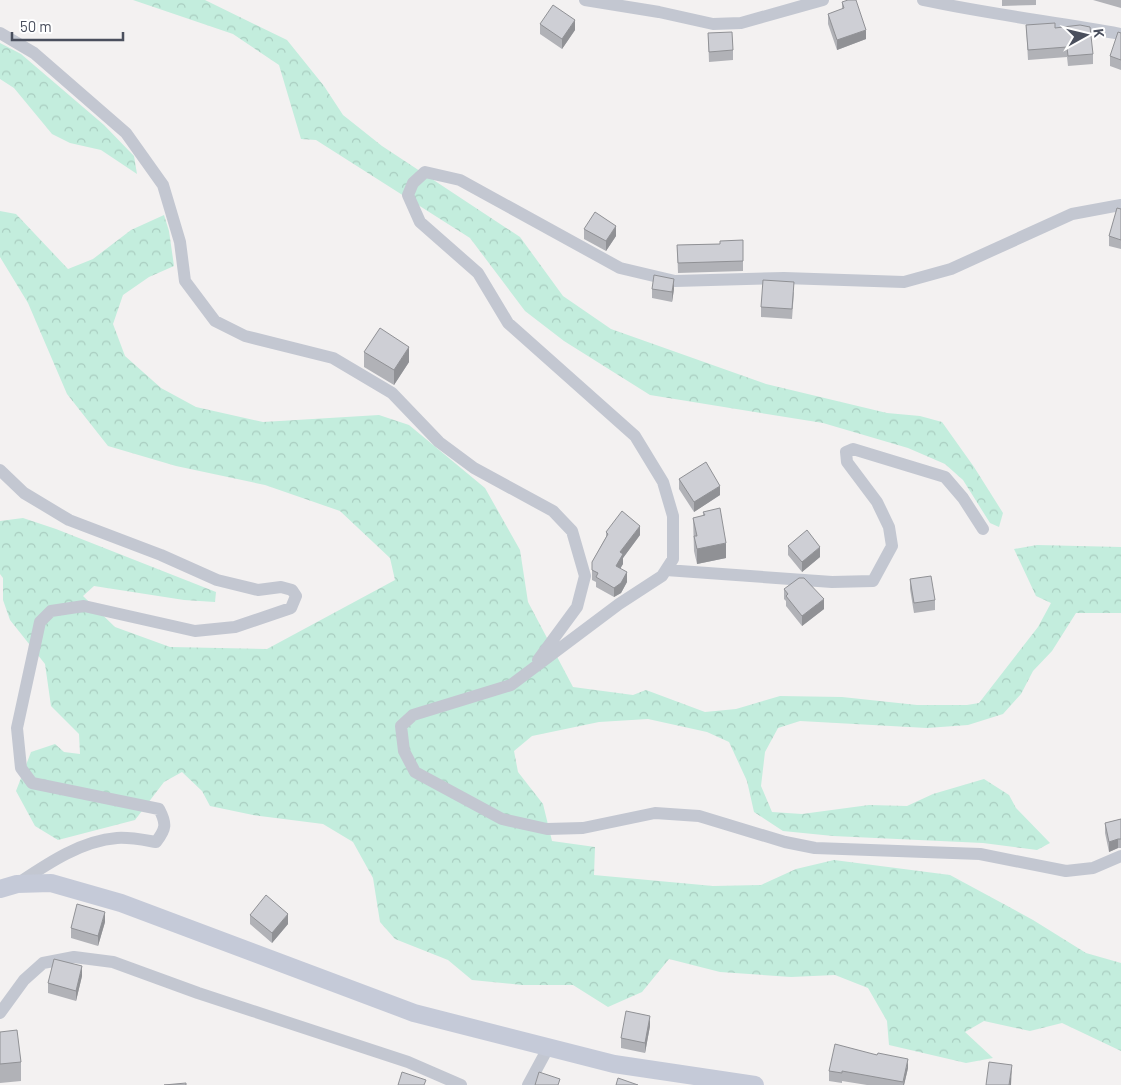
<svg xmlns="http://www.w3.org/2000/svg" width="1121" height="1085" font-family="Barlow,sans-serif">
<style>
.forest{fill:url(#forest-crowns)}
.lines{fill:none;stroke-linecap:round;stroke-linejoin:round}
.street{stroke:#c3c7d1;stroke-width:12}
.secondary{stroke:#c5cad8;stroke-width:18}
.wall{fill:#b1b2b7}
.shaded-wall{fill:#909195}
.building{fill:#cecfd5;stroke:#909195}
</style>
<defs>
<pattern id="forest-crowns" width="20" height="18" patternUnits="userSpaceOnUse" patternTransform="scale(1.25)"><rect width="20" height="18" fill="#c3eddd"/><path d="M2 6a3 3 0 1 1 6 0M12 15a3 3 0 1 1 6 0" fill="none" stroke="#a9cdc0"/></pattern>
</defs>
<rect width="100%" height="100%" fill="#f3f1f1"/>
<path class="forest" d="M 133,0 L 205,0 L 287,40 L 324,86 L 343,115 L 382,146 L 520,237 L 563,296 L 611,329 L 766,384 L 887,413 L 920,416 L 942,422 L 974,467 L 1003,513 L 999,527 L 990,523 L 963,480 L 945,464 L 908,448 L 823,423 L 650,395 L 564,341 L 525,311 L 470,238 L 316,140 L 301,139 L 279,65 L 233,34 Z
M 0,43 L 21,54 L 104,125 L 134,156 L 137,174 L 101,150 L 70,143 L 52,134 L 14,88 L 0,79 Z
M 0,211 L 16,214 L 68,269 L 93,259 L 131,230 L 164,215 L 169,231 L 174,266 L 149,277 L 123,295 L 113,324 L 125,356 L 161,388 L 196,407 L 263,422 L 379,415 L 409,425 L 485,488 L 520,550 L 528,602 L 573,687 L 633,695 L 646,690 L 705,712 L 736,709 L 780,696 L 842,697 L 917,705 L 967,705 L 979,703 L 1038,627 L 1051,603 L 1036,596 L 1014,549 L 1037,545 L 1121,547 L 1121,613 L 1076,613 L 1052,651 L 1033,671 L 1021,694 L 1003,714 L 968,725 L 927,728 L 800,721 L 778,728 L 765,752 L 761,786 L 772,812 L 802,814 L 869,805 L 907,806 L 933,794 L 984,779 L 1009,795 L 1016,808 L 1050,843 L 1037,850 L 983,843 L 833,836 L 783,831 L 754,812 L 747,781 L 729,742 L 707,732 L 648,719 L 599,722 L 532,736 L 514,751 L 518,772 L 543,804 L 552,841 L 595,847 L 594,875 L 713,886 L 761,885 L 796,869 L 834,860 L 950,875 L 1033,920 L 1086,953 L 1121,963 L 1121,1051 L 1062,1023 L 1030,1031 L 984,1021 L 965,1032 L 993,1058 L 966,1063 L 889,1045 L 887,1021 L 868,988 L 835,975 L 791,977 L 720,972 L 669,959 L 642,992 L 608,1007 L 573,985 L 522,985 L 472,980 L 448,960 L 395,939 L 380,922 L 373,878 L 353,842 L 323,824 L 253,815 L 210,806 L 202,791 L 182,772 L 164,782 L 135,820 L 58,840 L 35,826 L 16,791 L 31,752 L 55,744 L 64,752 L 80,754 L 79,734 L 51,706 L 45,664 L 10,620 L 3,600 L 3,578 L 0,574 L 0,521 L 23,518 L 56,529 L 216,592 L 215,602 L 184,600 L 94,586 L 83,596 L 115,627 L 170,647 L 267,649 L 395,580 L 390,558 L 340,511 L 265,485 L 176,466 L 108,446 L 67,394 L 28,303 L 0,257 Z"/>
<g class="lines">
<path class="street" d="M 585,0 L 659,12 L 713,24 L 741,23 L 823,0
M 923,0 C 988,14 1055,22 1121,34
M 0,33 L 34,53 L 126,133 L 163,185 L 180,242 L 185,281 L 215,321 L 245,336 L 333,358 L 392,393 L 439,442 L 474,468 L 553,511 L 572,531 L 585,576 L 577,607 L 538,660
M 1121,205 L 1072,214 L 951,269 L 904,282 L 784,278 L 675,281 L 620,268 L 460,180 L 425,172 L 413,183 L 408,195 L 420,222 L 478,273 L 508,323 L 635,436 L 663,482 L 673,516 L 673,559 L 662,576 L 619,604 L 511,685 L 413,715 L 401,726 L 404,751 L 415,772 L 502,819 L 547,829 L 583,828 L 655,813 L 699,816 L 785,842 L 815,848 L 980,854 L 1066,871 L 1093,868 L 1121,856
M 0,470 L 24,493 L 69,520 L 161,555 L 217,580 L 258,590 L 281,587 L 292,590 L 296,596 L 291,608 L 235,627 L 195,631 L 84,606 L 51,611 L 40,622 L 17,728 L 21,768 L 32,783 L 159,809 C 167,824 166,829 156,842 C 144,840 129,837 117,838 C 80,841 47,864 17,884
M 666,570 L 832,582 L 873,581 L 892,546 L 889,527 L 877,502 L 847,462 L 846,452 L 853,449 L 945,477 L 963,498 L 983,529
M 0,1013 L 24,980 L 43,963 L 74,957 L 113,962 L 198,993 L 408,1062 L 461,1085
M 528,1085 L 548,1048"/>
<path class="secondary" d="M 0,889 L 17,884 L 51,883 L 121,903 L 414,1013 L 614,1064 L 755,1085"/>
</g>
<path class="wall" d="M 1002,0 L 1036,0 L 1036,5 L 1002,6 Z
M 1093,0 L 1121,0 L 1121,8 Z
M 842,2 L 866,39 L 837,50 L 828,24 L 828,14 L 842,9 Z
M 540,24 L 575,30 L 562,49 L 540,34 Z
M 1026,25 L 1055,28 L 1093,54 L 1093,64 L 1068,66 L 1067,57 L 1028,60 Z
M 708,33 L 733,50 L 733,60 L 709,62 Z
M 1121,33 L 1121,70 L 1110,66 L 1110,56 Z
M 1121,209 L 1121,249 L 1109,246 L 1109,236 Z
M 584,229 L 616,236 L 606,251 L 584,239 Z
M 743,240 L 743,271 L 678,273 L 677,245 L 720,244 Z
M 652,289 L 674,289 L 672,302 L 652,298 Z
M 794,292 L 792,319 L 761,317 L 761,307 Z
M 364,352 L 409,362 L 394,385 L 364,367 Z
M 679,479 L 720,495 L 694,512 L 679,489 Z
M 703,512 L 726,558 L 697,564 L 694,551 L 693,518 L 703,516 Z
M 606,532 L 640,535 L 623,558 L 623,564 L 620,568 L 627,582 L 621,593 L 614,597 L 596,587 L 596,582 L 592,580 L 592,562 L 606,537 Z
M 788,546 L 820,557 L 802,572 L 788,555 Z
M 910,579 L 935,600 L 935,610 L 914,613 L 910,589 Z
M 784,589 L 824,609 L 802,626 L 786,606 L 786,601 L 784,599 Z
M 1121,819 L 1121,848 L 1118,848 L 1109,852 L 1105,833 L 1105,823 Z
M 250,915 L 288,924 L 272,943 L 250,924 Z
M 105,922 L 98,946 L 71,938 L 71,928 Z
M 82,976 L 76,1001 L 48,993 L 48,983 Z
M 650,1026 L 645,1053 L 621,1048 L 621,1038 Z
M 0,1032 L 21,1062 L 21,1081 L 0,1083 Z
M 908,1068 L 904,1085 L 867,1085 L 842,1081 L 842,1083 L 829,1081 L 829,1071 Z"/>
<path class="shaded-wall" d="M 575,20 L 575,30 L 562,49 L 562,39 Z
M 866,30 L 866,39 L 837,50 L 837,40 Z
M 616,226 L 616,236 L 606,251 L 606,241 Z
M 674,279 L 674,289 L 672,302 L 672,292 Z
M 409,347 L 409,362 L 394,385 L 394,370 Z
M 720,486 L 720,495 L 694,512 L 694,502 Z
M 640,526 L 640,535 L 623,558 L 623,564 L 616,576 L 616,566 L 620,552 Z
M 726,543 L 726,558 L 697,564 L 697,549 Z
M 820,547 L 820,557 L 802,572 L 802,562 Z
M 627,572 L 627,582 L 621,593 L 614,597 L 614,588 Z
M 824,599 L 824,609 L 802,626 L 802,616 Z
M 1118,839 L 1118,848 L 1109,852 L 1109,842 Z
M 105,912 L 105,922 L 98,946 L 98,936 Z
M 288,914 L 288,924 L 272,943 L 272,933 Z
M 82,966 L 82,976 L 76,1001 L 76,991 Z
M 650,1016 L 650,1026 L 645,1053 L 645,1043 Z
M 908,1059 L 908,1068 L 904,1085 L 903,1085 Z
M 1012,1065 L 1011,1085 L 1009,1085 Z"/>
<path class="building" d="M 848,0 L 856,0 L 866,30 L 837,40 L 828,14 L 844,8 L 842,2 Z
M 553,5 L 575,20 L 562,39 L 540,24 Z
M 1055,23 L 1055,28 L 1080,25 L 1090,27 L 1093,54 L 1068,56 L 1067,47 L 1028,50 L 1026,25 Z
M 732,32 L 733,50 L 709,52 L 708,33 Z
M 1118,32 L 1121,33 L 1121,60 L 1110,56 Z
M 1117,208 L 1121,209 L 1121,240 L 1109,236 Z
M 595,212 L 616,226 L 606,241 L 584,229 Z
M 743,240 L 743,261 L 678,263 L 677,245 L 720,244 L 720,241 Z
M 654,275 L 674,279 L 672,292 L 652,289 Z
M 763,280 L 794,282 L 792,309 L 761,307 Z
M 380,328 L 409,347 L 394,370 L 364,352 Z
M 706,462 L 720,486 L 694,502 L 679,479 Z
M 720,508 L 726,543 L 697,549 L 694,536 L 697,536 L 693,518 L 705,515 L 703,512 Z
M 622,511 L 640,526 L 620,552 L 623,554 L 616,566 L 627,572 L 621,583 L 614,588 L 596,577 L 598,573 L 592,570 L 592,562 L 608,534 L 606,532 Z
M 807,530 L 820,547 L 802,562 L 788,546 Z
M 931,576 L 935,600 L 914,603 L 910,579 Z
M 799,578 L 804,578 L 824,599 L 802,616 L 786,596 L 788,594 L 784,589 Z
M 1121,819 L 1121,839 L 1118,839 L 1109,842 L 1105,823 Z
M 266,895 L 288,914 L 272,933 L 250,915 Z
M 77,904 L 105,912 L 98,936 L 71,928 Z
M 54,959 L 82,966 L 76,991 L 48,983 Z
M 626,1011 L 650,1016 L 645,1043 L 621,1038 Z
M 17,1030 L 21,1062 L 0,1064 L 0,1032 Z
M 835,1044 L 877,1055 L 878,1053 L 908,1059 L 903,1082 L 842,1071 L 842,1073 L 829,1071 Z
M 989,1062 L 1012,1065 L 1009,1085 L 986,1085 Z
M 402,1072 L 426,1080 L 424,1085 L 398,1085 Z
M 539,1072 L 560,1079 L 558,1085 L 535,1085 Z
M 618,1078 L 638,1085 L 616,1085 Z
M 186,1083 L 186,1085 L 164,1085 Z"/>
<g transform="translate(1086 35) rotate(82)" stroke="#ffffff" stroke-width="4" paint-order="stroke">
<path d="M0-4L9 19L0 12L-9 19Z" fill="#4a4f5d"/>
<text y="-8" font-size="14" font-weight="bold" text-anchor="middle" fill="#4a4f5d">K</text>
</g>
<path d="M12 32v8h111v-8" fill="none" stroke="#4a4f5d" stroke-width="2.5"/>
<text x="20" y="32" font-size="15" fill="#4a4f5d" stroke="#ffffff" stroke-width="4" paint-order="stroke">50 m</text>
</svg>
